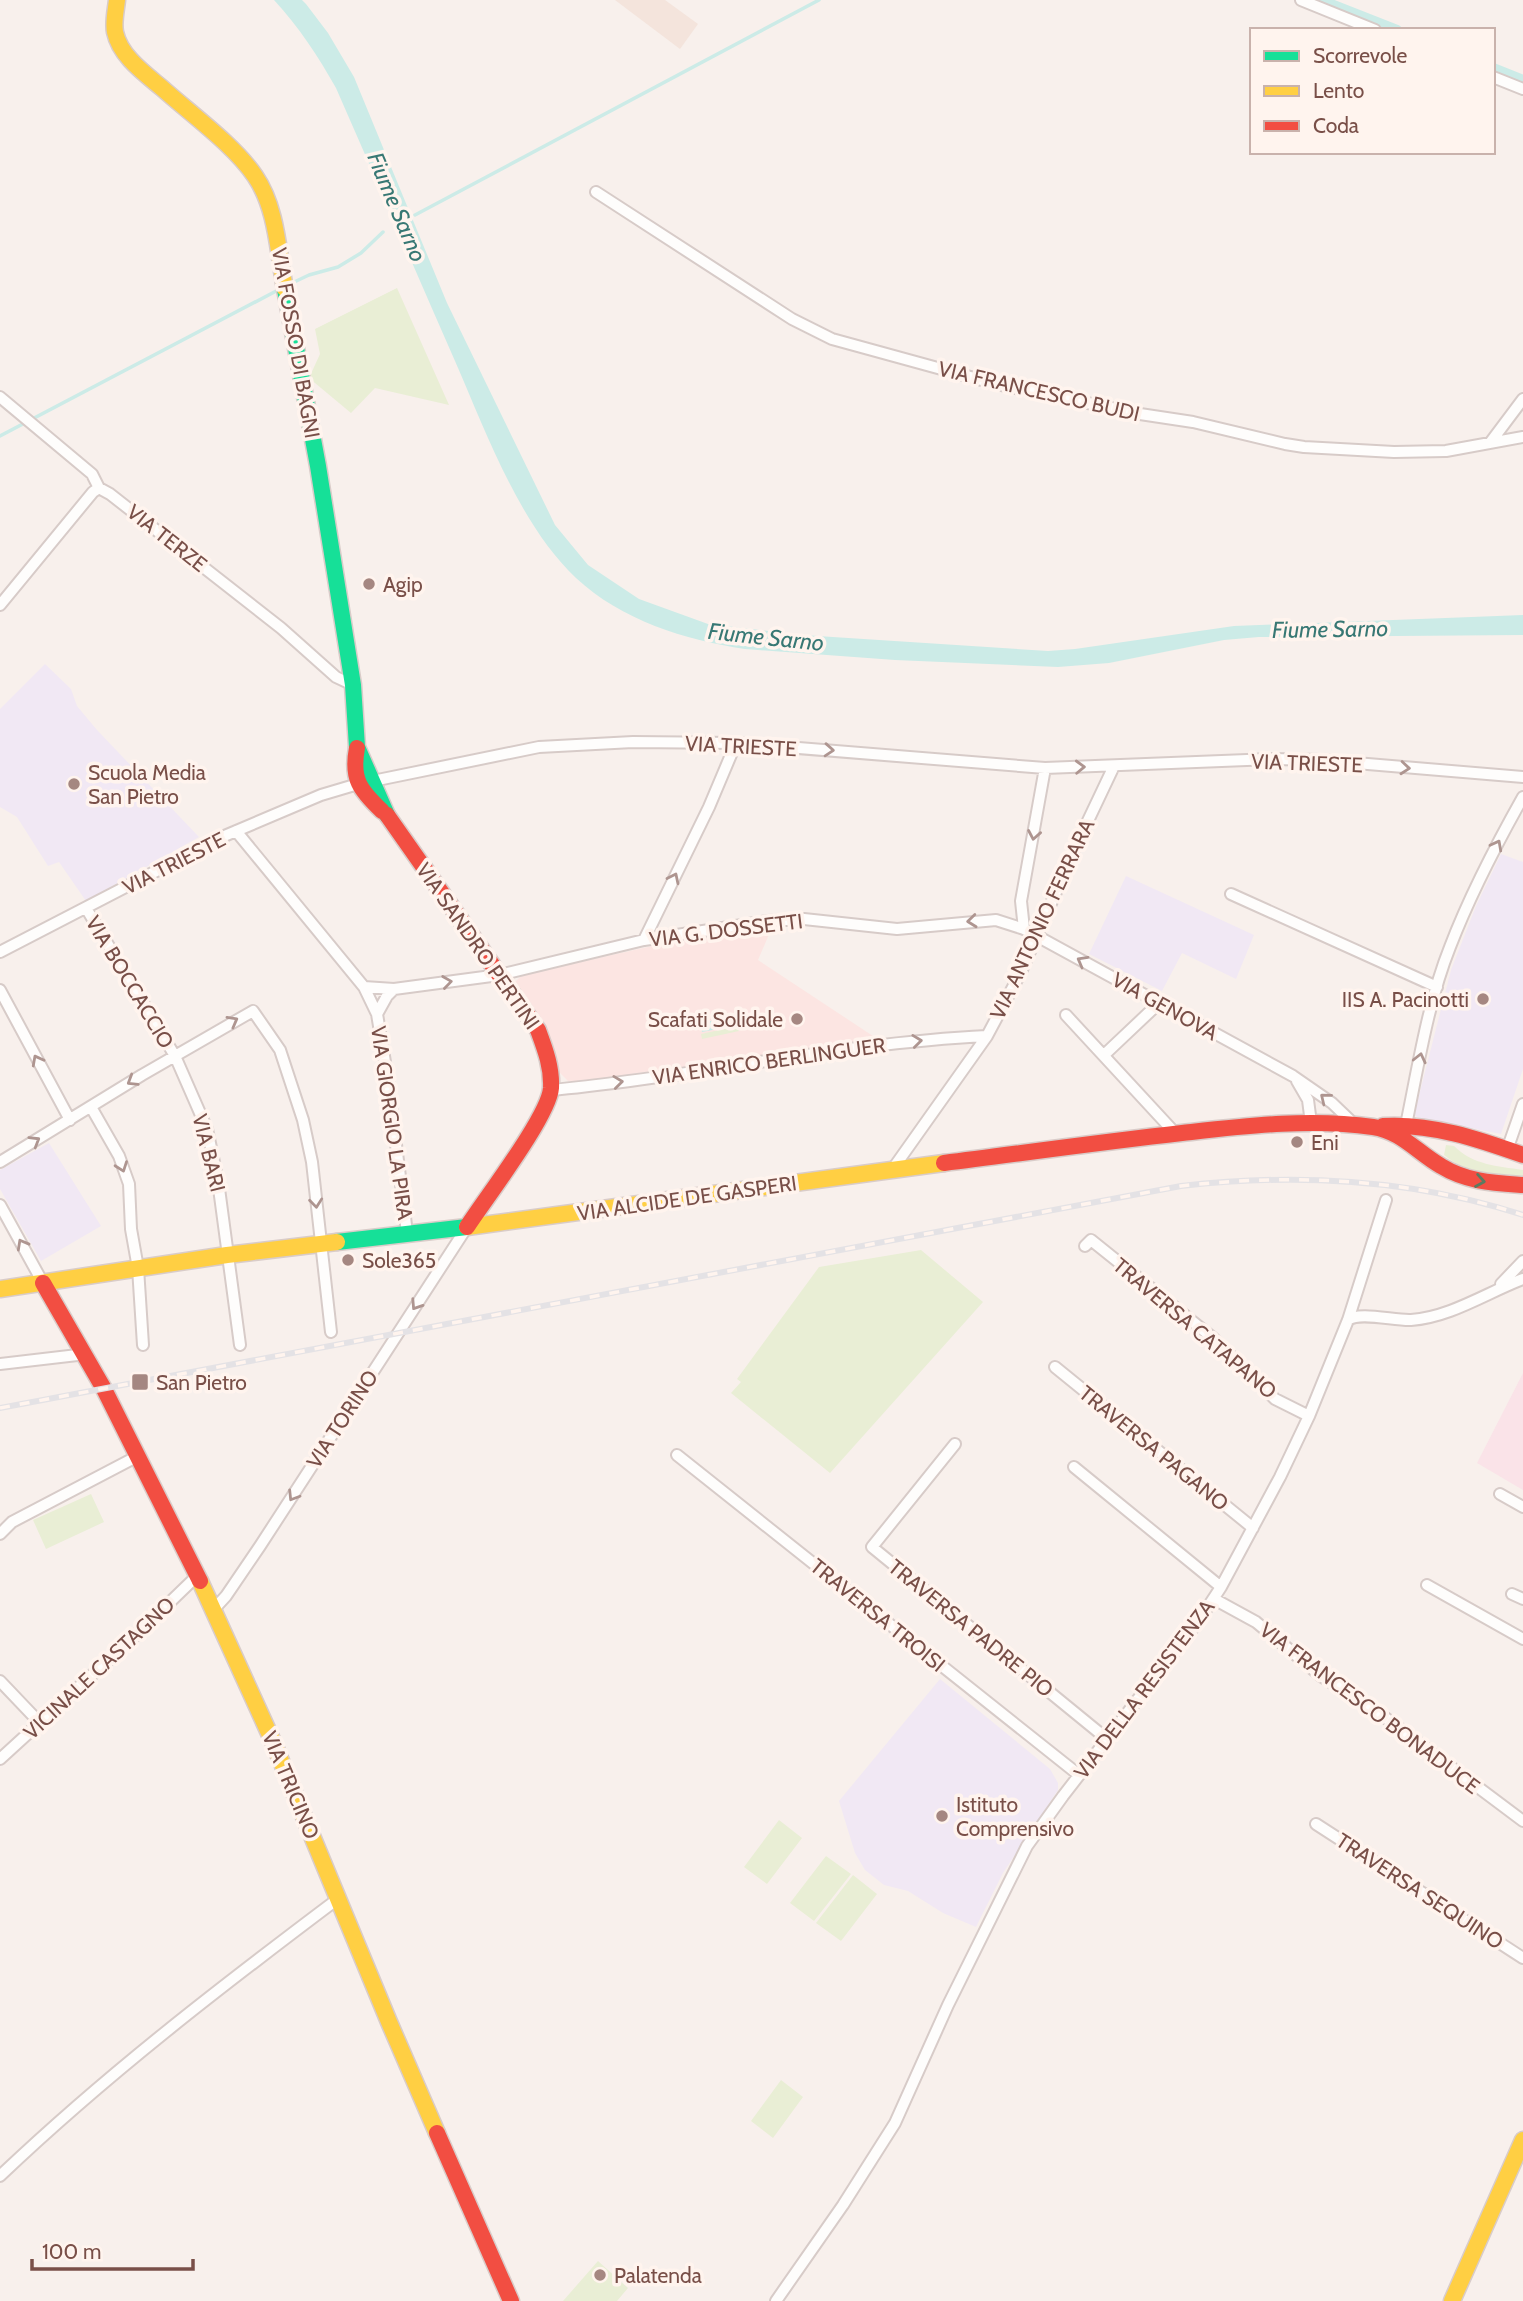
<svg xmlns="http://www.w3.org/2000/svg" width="1523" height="2301" font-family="Cabin,sans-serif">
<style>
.residential{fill:#f4e4dc}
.commercial{fill:#fce5e2}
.education{fill:#f1e8f4}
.medical{fill:#fae3e8}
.green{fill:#e9eed5}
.water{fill:#ccebe7}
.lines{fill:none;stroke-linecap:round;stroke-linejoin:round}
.stream{stroke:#ccebe7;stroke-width:3.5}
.canal{stroke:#ccebe7;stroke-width:10}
.street-casing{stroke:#d7cbc8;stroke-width:14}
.fast-casing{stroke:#d9ccc9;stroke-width:19}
.slow-casing{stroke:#d9ccc9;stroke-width:19}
.jam-casing{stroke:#d9ccc9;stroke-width:19}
.street{stroke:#fefdfc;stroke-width:10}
.fast{stroke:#16e098;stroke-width:16}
.slow{stroke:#ffcf43;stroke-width:16}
.jam{stroke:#f24e42;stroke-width:16}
.rail-casing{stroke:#e4e2e5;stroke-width:6}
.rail{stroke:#fff4ee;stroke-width:3.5;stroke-dasharray:10;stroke-linecap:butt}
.oneway{stroke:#ae9590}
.oneway2{stroke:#5b7a60}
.poi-dot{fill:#a58781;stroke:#fff4ee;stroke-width:2.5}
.labels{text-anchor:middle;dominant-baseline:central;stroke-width:7;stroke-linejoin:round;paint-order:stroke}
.street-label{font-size:21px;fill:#794f48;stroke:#fff4ee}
.poi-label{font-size:21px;fill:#794f48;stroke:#fff4ee;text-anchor:start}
.water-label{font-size:23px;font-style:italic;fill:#387874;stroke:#fff4ee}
</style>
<rect width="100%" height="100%" fill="#f8f0ec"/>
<path class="residential" d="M 615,0 L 665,0 L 698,24 L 680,49 Z"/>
<path class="commercial" d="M 773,925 L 758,960 L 879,1040 L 581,1081 L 568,1081 L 560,1073 L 550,1041 L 515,986 L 516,981 L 521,976 L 540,971 L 679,940 Z"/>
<path class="education" d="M 45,664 L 71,689 L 77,706 L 97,730 L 199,837 L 86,901 L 59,862 L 48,866 L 17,817 L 0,807 L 0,709 Z
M 1501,854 L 1523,862 L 1523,1069 L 1501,1134 L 1419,1118 L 1414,1115 L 1451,970 L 1476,906 Z
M 1126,876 L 1254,935 L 1236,979 L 1182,953 L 1162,991 L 1089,954 Z
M 49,1143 L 101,1226 L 41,1261 L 0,1189 L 0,1170 Z
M 940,1679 L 1050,1769 L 1058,1783 L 1058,1790 L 1003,1873 L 976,1927 L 943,1913 L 908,1891 L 884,1885 L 865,1870 L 855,1853 L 839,1801 Z"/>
<path class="medical" d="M 1523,1373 L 1523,1490 L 1477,1463 Z"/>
<path class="green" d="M 397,288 L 449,405 L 375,388 L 351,413 L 309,378 L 320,354 L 315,329 Z
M 738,1026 L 739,1031 L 702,1039 L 701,1034 Z
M 1446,1145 L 1454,1146 C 1473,1165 1497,1166 1523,1170 L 1523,1176 C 1495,1173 1466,1174 1444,1155 Z
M 921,1250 L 983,1302 L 830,1473 L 731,1393 L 741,1382 L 737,1379 L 819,1267 Z
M 91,1494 L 104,1522 L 46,1549 L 33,1520 Z
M 779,1820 L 802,1838 L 767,1884 L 744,1867 Z
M 826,1856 L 851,1874 L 814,1921 L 790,1903 Z
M 853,1875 L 877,1894 L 841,1941 L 816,1923 Z
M 781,2080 L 803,2097 L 773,2138 L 751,2121 Z
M 598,2261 L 628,2288 L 617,2301 L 563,2301 Z"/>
<path class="water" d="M 274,0 L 302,0 L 306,4 L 328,33 L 354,77 L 447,303 L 555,525 L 588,565 L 639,599 L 708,624 L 802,635 L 1048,651 L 1075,649 L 1234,626 L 1523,615 L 1523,635 L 1259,637 L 1224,640 L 1109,663 L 1058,667 L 895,660 L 745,649 C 685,640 621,620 576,578 C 519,524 486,432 455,361 C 415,270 376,179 336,88 C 318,56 299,27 274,0 Z
M 736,1016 L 738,1025 L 702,1032 L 700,1023 Z"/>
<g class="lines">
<path class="stream" d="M 415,215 L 819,0
M 290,284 L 309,275 L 338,267 L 361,253 L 383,232
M 0,436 L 280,289"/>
<path class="canal" d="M 1321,0 L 1397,30
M 1493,68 L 1523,80"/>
<defs>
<path id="street" d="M 1301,0 L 1375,30
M 1493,77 L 1523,89
M 596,192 L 792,319 L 832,339 L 996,384 L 1140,414 L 1193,422 L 1285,444 L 1304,447 L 1394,452 L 1446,451 L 1523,437
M 0,397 L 92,474 L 99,488
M 1490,443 L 1523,399
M 0,605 L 93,492 L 99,488 L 110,494 L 281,628 L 336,677 L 353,685
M 236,831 L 364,987 L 377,1014 L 388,1080 L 407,1233
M 1231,894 L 1437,987
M 86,908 L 175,1056 L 207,1129 L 218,1181 L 240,1345
M 1024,929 L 1021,901 L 1045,768
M 644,940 L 709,807 L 736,743
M 0,952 L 222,837 L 321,795 L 358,784 L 539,747 L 633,742 L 736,743 L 1045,768 L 1273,759 L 1320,760 L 1523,777
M 364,987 L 394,989 L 499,975 L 644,940 L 768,921 L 804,919 L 897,929 L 996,920 L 1024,929 L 1293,1076 L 1332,1103 L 1355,1125
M 0,990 L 70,1120
M 377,1014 L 387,996 L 394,989
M 1066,1015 L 1175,1133
M 1104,1055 L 1159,1003
M 1297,1081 L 1308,1100 L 1311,1123
M 551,1090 C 696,1077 840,1043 987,1036
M 91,1107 L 119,1156 L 129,1184 L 131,1229 L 138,1268 L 143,1345
M 1406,1125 C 1418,1067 1428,1002 1450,947 C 1470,895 1496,845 1523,797
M 1507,1150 L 1523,1104
M 0,1162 L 142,1075 L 253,1011 L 280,1050 L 303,1120 L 312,1162 L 331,1332
M 892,1170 L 987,1036 L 1021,972 L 1077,844 L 1114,766
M 0,1205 L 43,1283
M 1085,1246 L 1091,1240 L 1213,1338 L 1275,1399 L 1309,1416
M 1501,1284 L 1523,1261
M 1348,1320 C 1359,1311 1395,1321 1411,1320 C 1451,1317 1486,1293 1523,1279
M 0,1364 L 86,1354
M 1055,1367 L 1253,1528
M 955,1444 L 872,1547 L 1107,1739
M 677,1455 L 1079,1775
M 1074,1467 L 1221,1587
M 1500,1494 L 1523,1507
M 0,1534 L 12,1522 L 138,1456
M 1427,1585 L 1523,1639
M 1512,1594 L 1523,1599
M 1214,1599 L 1256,1622 L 1321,1676 L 1375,1710 L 1523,1821
M 214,1609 L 226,1596 L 260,1546 L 467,1227
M 0,1681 L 40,1723
M 0,1759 L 138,1633 L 198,1575
M 1316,1824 L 1523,1958
M 0,2176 C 106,2075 222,1986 339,1898
M 776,2301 L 843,2205 L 895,2123 L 948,2005 L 1027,1846 L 1063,1796 L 1200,1619 L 1221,1587 L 1280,1477 L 1309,1416 L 1348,1320 L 1386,1200"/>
<path id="fast" d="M 285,289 L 318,466 L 353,685 L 357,747 L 387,815
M 337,1242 L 467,1227"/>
<path id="slow" d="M 117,0 C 116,10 113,22 115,32 C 120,56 144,73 162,88 C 191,114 234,145 255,176 C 277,208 278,252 285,289
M 467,1227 L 944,1163
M 0,1289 L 227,1255 L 337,1242
M 200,1581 L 274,1744 L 389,2022 L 437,2133
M 1452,2301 L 1523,2140"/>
<path id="jam" d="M 357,748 C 351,779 360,790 382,811
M 387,815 L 538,1030 C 545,1049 552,1067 551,1088 C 549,1116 485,1199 467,1227
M 1383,1126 C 1431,1123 1478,1139 1523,1155
M 944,1163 C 1023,1153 1102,1142 1182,1133 C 1245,1126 1309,1118 1373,1127 C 1401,1131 1418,1153 1441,1166 C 1467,1182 1494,1183 1523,1185
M 43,1283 L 104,1389 L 200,1581
M 437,2133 L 511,2301"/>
</defs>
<use href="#street" class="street-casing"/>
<use href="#fast" class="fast-casing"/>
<use href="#slow" class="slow-casing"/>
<use href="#jam" class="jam-casing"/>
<use href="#street" class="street"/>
<use href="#fast" class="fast"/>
<use href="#slow" class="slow"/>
<use href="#jam" class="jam"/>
<defs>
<path id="rail" d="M 0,1408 L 1181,1186 C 1296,1173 1413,1179 1523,1215"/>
</defs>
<use href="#rail" class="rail-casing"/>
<use href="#rail" class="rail"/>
</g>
<defs><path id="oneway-chevron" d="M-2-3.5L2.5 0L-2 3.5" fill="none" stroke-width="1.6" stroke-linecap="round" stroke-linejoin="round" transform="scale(1.75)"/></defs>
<g class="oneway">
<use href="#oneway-chevron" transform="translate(829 750) rotate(4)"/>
<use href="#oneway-chevron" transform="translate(1080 767) rotate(-2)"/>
<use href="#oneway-chevron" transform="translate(1405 768) rotate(5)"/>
<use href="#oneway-chevron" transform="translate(1034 835) rotate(100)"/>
<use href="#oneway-chevron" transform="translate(1497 845) rotate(-62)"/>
<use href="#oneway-chevron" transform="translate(674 878) rotate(-64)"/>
<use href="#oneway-chevron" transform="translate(972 921) rotate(174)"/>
<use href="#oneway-chevron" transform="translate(1082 961) rotate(-151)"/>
<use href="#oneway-chevron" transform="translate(447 982) rotate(-8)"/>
<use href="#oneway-chevron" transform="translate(233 1021) rotate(-29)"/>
<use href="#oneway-chevron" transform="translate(917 1041) rotate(-7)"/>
<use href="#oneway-chevron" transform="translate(1420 1058) rotate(-77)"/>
<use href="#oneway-chevron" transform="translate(37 1060) rotate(-118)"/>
<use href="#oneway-chevron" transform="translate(132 1081) rotate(148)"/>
<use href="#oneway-chevron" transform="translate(618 1082) rotate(-7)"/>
<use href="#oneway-chevron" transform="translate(1325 1098) rotate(-141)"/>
<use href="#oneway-chevron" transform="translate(35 1141) rotate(-31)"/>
<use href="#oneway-chevron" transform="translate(122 1167) rotate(70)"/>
<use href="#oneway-chevron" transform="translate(316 1203) rotate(84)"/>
<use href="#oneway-chevron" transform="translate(22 1244) rotate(-119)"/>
<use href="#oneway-chevron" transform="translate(416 1305) rotate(123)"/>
<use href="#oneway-chevron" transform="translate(293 1496) rotate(122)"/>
</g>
<use class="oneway2" href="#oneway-chevron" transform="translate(1480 1181) rotate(10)"/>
<g class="poi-dot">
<circle cx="369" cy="584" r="7"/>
<circle cx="74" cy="784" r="7"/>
<circle cx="1483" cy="999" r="7"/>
<circle cx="797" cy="1019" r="7"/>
<circle cx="1297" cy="1142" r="7"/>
<circle cx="348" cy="1260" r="7"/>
<rect x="131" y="1373" width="18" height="18" rx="3.5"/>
<circle cx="942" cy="1816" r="7"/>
<circle cx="600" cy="2275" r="7"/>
</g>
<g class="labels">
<g class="street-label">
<text transform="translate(296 343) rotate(80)">VIA FOSSO DI BAGNI</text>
<text transform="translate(1039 391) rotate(13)">VIA FRANCESCO BUDI</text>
<text transform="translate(167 538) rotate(38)">VIA TERZE</text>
<text transform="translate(741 746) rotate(3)">VIA TRIESTE</text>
<text transform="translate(1307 763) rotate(2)">VIA TRIESTE</text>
<text transform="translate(174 863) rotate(-27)">VIA TRIESTE</text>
<text transform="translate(1042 919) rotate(-65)">VIA ANTONIO FERRARA</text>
<text transform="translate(726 930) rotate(-7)">VIA G. DOSSETTI</text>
<text transform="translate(478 946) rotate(55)">VIA SANDRO PERTINI</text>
<text transform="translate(130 982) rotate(59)">VIA BOCCACCIO</text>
<text transform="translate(1165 1006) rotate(29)">VIA GENOVA</text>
<text transform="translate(769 1061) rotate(-8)">VIA ENRICO BERLINGUER</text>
<text transform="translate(392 1123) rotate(82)">VIA GIORGIO LA PIRA</text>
<text transform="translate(209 1153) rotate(76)">VIA BARI</text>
<text transform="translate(687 1198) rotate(-8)">VIA ALCIDE DE GASPERI</text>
<text transform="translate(1195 1328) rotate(40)">TRAVERSA CATAPANO</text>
<text transform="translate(342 1419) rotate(-57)">VIA TORINO</text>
<text transform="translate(1154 1448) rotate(39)">TRAVERSA PAGANO</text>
<text transform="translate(878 1615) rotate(39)">TRAVERSA TROISI</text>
<text transform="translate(971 1628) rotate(39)">TRAVERSA PADRE PIO</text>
<text transform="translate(99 1668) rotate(-43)">VICINALE CASTAGNO</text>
<text transform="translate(1144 1689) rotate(-53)">VIA DELLA RESISTENZA</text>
<text transform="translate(1370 1708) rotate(37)">VIA FRANCESCO BONADUCE</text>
<text transform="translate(291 1785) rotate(67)">VIA TRICINO</text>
<text transform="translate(1420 1891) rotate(33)">TRAVERSA SEQUINO</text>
</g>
<g class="poi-label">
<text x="383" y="584">Agip</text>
<text x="88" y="772">Scuola Media<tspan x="88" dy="24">San Pietro</tspan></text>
<text x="1469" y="999" text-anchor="end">IIS A. Pacinotti</text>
<text x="783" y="1019" text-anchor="end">Scafati Solidale</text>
<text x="1311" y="1142">Eni</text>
<text x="362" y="1260">Sole365</text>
<text x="156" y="1382">San Pietro</text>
<text x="956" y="1804">Istituto<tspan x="956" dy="24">Comprensivo</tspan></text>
<text x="614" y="2275">Palatenda</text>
</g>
<g class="water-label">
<text transform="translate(397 207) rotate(67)">Fiume Sarno</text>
<text transform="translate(1330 629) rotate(-1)">Fiume Sarno</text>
<text transform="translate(766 637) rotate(6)">Fiume Sarno</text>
</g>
</g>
<rect x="1250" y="28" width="245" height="126" fill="#fff4ee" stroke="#c9b2ac" stroke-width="2"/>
<rect x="1264" y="51" width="35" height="10" fill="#16e098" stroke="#c9b2ac" stroke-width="2"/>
<text x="1313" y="63" font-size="21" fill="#794f48">Scorrevole</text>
<rect x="1264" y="86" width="35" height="10" fill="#ffcf43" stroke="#c9b2ac" stroke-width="2"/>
<text x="1313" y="98" font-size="21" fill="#794f48">Lento</text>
<rect x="1264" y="121" width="35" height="10" fill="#f24e42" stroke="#c9b2ac" stroke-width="2"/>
<text x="1313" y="133" font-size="21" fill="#794f48">Coda</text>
<path d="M32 2259v10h161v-10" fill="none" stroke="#794f48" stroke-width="3.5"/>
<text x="42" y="2259" font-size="21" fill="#794f48" stroke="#fff4ee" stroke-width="5" paint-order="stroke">100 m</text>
</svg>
